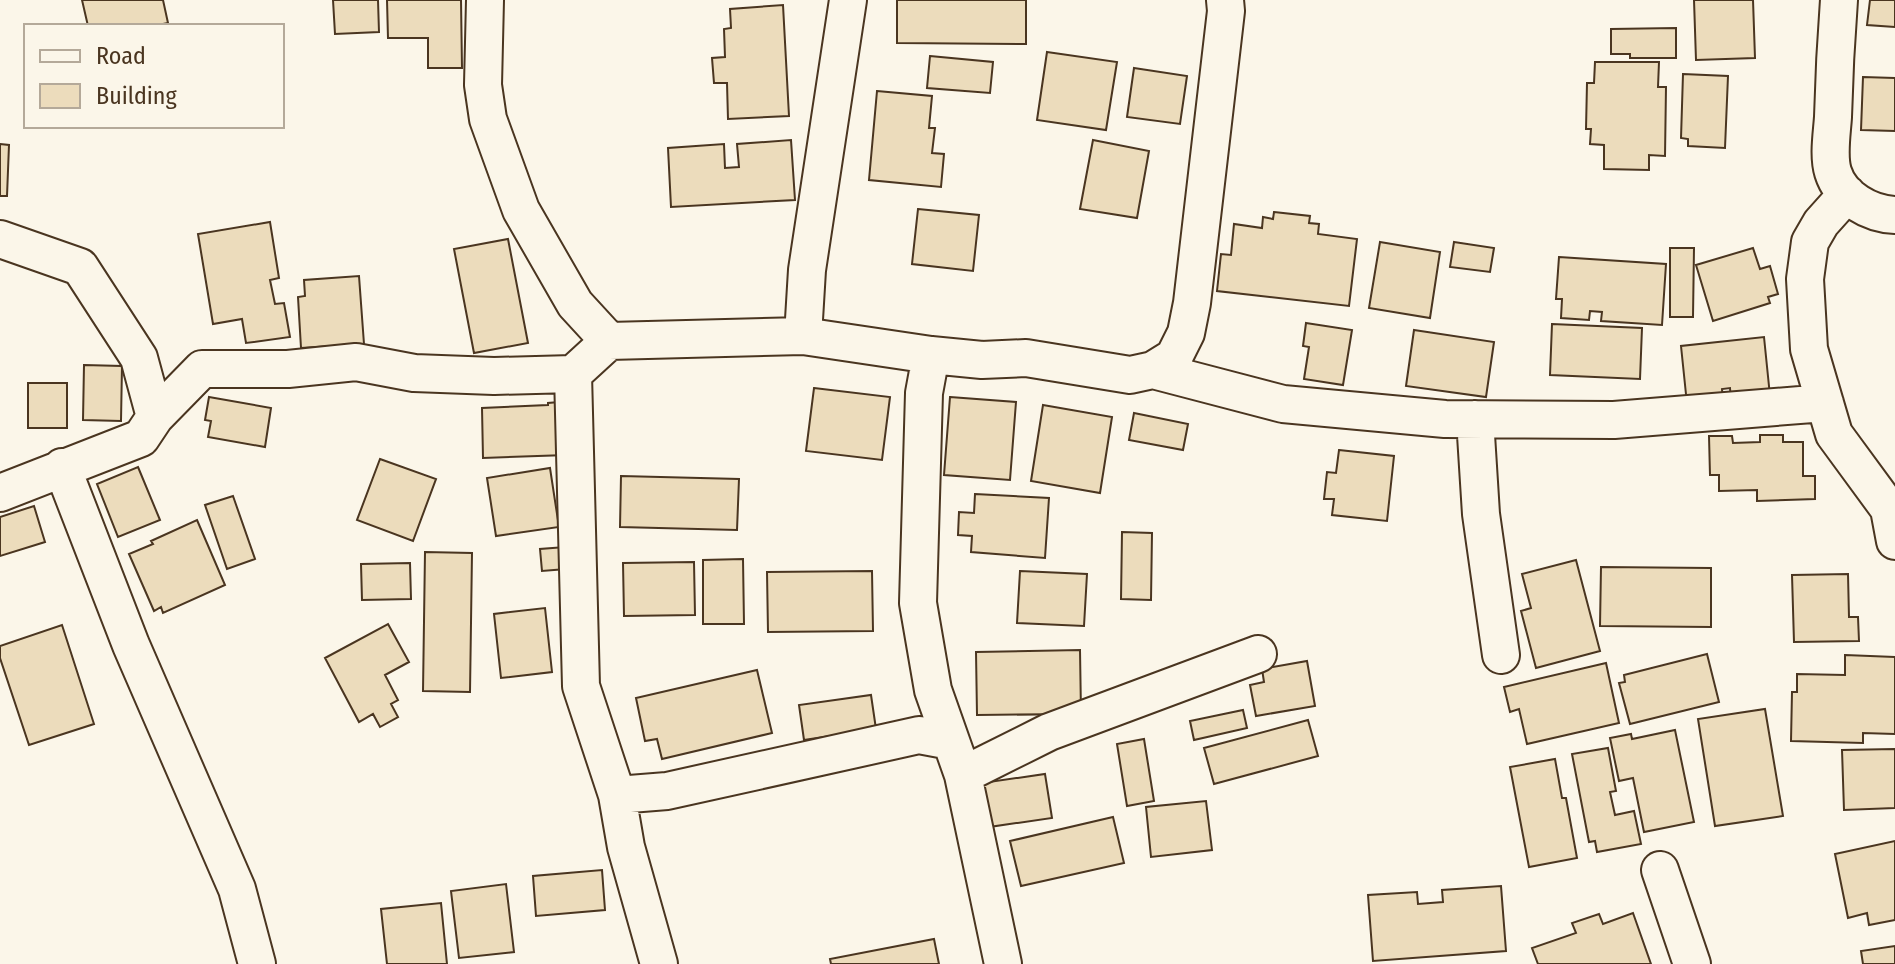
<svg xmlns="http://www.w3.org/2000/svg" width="1895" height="964" font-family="'Fira Sans Condensed',sans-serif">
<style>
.building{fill:#ecdcbc;stroke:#4a3520;stroke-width:2}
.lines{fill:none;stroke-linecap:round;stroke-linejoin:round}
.minor-casing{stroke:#4a3520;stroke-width:40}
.minor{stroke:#fbf6e9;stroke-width:36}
</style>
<rect width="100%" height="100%" fill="#fbf6e9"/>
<path class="building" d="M 82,0 L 163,0 L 168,23 L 153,26 L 88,26 Z
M 333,0 L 378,0 L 379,32 L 335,34 Z
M 387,0 L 461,0 L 462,68 L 428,68 L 428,38 L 388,38 Z
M 897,0 L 1026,0 L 1026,44 L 897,43 Z
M 1694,0 L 1753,0 L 1755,58 L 1696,60 Z
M 1870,0 L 1895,0 L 1895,27 L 1867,25 Z
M 783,5 L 789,116 L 728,119 L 727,83 L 714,83 L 712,58 L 725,57 L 724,29 L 731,28 L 730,9 Z
M 1676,28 L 1676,58 L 1630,58 L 1630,54 L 1611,54 L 1611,29 Z
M 1047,52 L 1117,62 L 1106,130 L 1037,120 Z
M 930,56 L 993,62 L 990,93 L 927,88 Z
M 1595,62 L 1659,62 L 1658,87 L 1666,87 L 1665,156 L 1649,155 L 1649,170 L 1604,169 L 1604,145 L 1590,144 L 1591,129 L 1586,129 L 1587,83 L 1594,83 Z
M 1134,68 L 1187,76 L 1180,124 L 1127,117 Z
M 1683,74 L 1728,76 L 1725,148 L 1688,146 L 1688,139 L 1681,138 Z
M 1863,77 L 1895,78 L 1895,131 L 1861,130 Z
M 877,91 L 932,96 L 929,128 L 935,128 L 932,153 L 944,154 L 941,187 L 869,180 Z
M 791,140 L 795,200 L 671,207 L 668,148 L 724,144 L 725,168 L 739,167 L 737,144 Z
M 1093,140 L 1149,151 L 1137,218 L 1080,209 Z
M 0,144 L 9,145 L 7,196 L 0,196 Z
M 918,209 L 979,215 L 973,271 L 912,264 Z
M 1274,212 L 1310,216 L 1309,223 L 1319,224 L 1318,234 L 1357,239 L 1349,306 L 1217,291 L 1221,254 L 1231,255 L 1234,224 L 1262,228 L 1263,217 L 1273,219 Z
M 270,222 L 279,278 L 270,280 L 275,304 L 284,303 L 290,337 L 246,343 L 242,319 L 213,324 L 198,234 Z
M 508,239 L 528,343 L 474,353 L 454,249 Z
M 1380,242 L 1440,252 L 1430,318 L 1369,308 Z
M 1454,242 L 1494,248 L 1490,272 L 1450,267 Z
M 1670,248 L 1694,248 L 1693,317 L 1670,317 Z
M 1753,248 L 1760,269 L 1770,266 L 1778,294 L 1768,297 L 1770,303 L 1713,321 L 1696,265 Z
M 1559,257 L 1666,264 L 1662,325 L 1601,321 L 1602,312 L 1590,311 L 1589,320 L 1561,318 L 1562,299 L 1556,299 Z
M 359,276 L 364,344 L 301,348 L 298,297 L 305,296 L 304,280 Z
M 1306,323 L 1352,330 L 1343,385 L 1304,379 L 1309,347 L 1303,346 Z
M 1552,324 L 1642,328 L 1640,379 L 1550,375 Z
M 1414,330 L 1494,342 L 1486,397 L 1406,386 Z
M 1764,337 L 1770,396 L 1731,400 L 1730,388 L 1722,389 L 1723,401 L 1687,404 L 1681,346 Z
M 84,365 L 122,366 L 121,421 L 83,420 Z
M 28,383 L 67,383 L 67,428 L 28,428 Z
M 814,388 L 890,397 L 882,460 L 806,451 Z
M 209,397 L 271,408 L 265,447 L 208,437 L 211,421 L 205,420 Z
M 950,397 L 1016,402 L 1010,480 L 944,475 Z
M 559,402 L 567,455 L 483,458 L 482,408 L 548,405 L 548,403 Z
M 1043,405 L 1112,417 L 1100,493 L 1031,481 Z
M 1134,413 L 1188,424 L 1183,450 L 1129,440 Z
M 1760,435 L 1783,435 L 1783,442 L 1803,442 L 1803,476 L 1815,476 L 1815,499 L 1757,501 L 1757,490 L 1719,491 L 1719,475 L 1710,475 L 1709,436 L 1732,436 L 1733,443 L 1760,442 Z
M 1339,450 L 1394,456 L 1387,521 L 1332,515 L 1334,499 L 1324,499 L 1327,472 L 1336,473 Z
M 380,459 L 436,479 L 413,541 L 357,520 Z
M 138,467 L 160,520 L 118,537 L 97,484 Z
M 550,468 L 559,527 L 496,536 L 487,478 Z
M 621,476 L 739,479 L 737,530 L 620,527 Z
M 975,494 L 1049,498 L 1045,558 L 971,552 L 972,536 L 958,535 L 959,512 L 974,513 Z
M 233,496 L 255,559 L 227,569 L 205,505 Z
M 34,506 L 45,542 L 0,556 L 0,517 Z
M 197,520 L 225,585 L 163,613 L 161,607 L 154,611 L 129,554 L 153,544 L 151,541 Z
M 1122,532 L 1152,533 L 1151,600 L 1121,599 Z
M 565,547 L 566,569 L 542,571 L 540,549 Z
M 425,552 L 472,553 L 470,692 L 423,691 Z
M 743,559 L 744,624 L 703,624 L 703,560 Z
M 1576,560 L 1600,651 L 1536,668 L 1521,611 L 1531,608 L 1522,574 Z
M 694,562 L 695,615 L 624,616 L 623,563 Z
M 410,563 L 411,599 L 362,600 L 361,564 Z
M 1601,567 L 1711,568 L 1711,627 L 1600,626 Z
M 872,571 L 873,631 L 768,632 L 767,572 Z
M 1020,571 L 1087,574 L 1084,626 L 1017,623 Z
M 1848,574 L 1849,617 L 1858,617 L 1859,641 L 1794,642 L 1792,575 Z
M 545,608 L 552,672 L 501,678 L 494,614 Z
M 388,624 L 409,662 L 385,675 L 398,700 L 391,704 L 398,717 L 380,727 L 373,714 L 359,722 L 325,658 Z
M 62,625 L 94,724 L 29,745 L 0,658 L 0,646 Z
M 1080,650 L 1081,714 L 977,715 L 976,652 Z
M 1707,654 L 1719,702 L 1630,724 L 1619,683 L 1625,682 L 1624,675 Z
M 1845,655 L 1895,657 L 1895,734 L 1863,733 L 1863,743 L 1791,741 L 1792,692 L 1797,692 L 1797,674 L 1845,675 Z
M 1307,661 L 1315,706 L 1256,716 L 1250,685 L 1264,682 L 1262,669 Z
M 1606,663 L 1619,723 L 1527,744 L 1519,709 L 1510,712 L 1504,687 Z
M 757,670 L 772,733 L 662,759 L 657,739 L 645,741 L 636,698 Z
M 871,695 L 876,729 L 804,740 L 799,705 Z
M 1765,709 L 1783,816 L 1715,826 L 1698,719 Z
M 1243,710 L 1247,728 L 1194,740 L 1190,721 Z
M 1308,720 L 1318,756 L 1214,784 L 1204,748 Z
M 1675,730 L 1694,822 L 1644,832 L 1633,778 L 1619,781 L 1610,738 L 1631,734 L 1632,739 Z
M 1144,739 L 1154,801 L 1127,806 L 1117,744 Z
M 1608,748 L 1616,791 L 1610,792 L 1615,815 L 1634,811 L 1641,844 L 1597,852 L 1595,841 L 1589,842 L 1572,754 Z
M 1895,749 L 1895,808 L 1844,810 L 1842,750 Z
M 1555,759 L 1562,798 L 1566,798 L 1577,858 L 1529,867 L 1510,767 Z
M 1045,774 L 1052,818 L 989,827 L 982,783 Z
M 1206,801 L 1212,850 L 1151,857 L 1146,807 Z
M 1113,817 L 1124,863 L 1021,886 L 1010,841 Z
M 1895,841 L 1895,920 L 1869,925 L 1867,913 L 1848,918 L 1835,854 Z
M 602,870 L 605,910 L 536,916 L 533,876 Z
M 506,884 L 514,952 L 459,958 L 451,891 Z
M 1501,886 L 1506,951 L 1373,961 L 1368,895 L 1417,892 L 1418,904 L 1443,902 L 1442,890 Z
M 441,903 L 447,964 L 387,964 L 381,909 Z
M 1633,913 L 1651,964 L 1538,964 L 1532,948 L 1576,933 L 1572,923 L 1599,914 L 1603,924 Z
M 934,939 L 939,964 L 831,964 L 830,959 Z
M 1895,946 L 1895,964 L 1863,964 L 1861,951 Z"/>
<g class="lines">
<defs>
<path id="minor" d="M 485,0 L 483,85 L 488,119 L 521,210 L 575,304 L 609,341
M 1839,0 C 1836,39 1834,78 1833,117 C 1832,133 1828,156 1833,172 C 1841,198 1870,214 1895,215
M 1847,194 L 1821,223 L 1810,242 L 1805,279 L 1809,349 L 1834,434 L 1889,509 L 1895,541
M 0,239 L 80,267 L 139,358 L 155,417
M 803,336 L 807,270 L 848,0
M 931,355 L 924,393 L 918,603 L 933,690 L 963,775 L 1003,964
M 1153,370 L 1283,404 L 1445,419 L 1614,420 L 1825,403
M 573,374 L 581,686 L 617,795 L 626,847 L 659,964
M 1475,419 L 1481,514 L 1501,655
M 62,467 L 131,645 L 237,889 L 257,964
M 0,493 L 141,438 L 155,417 L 202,369 L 288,369 L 356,362 L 414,373 L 494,376 L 573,374 L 609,341 L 803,336 L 931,355 L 982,360 L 1026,358 L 1130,375 L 1153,370 L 1174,357 L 1186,333 L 1192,303 L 1226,11 L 1225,0
M 963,775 L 1049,732 L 1258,654
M 617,795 L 667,791 L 919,735 L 951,741
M 1660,870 L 1692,964"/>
</defs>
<use href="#minor" class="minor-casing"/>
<use href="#minor" class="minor"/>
</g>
<rect x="24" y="24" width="260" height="104" fill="#fbf6e9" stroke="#b4a999" stroke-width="2"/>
<rect x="40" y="50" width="40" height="12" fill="#fbf6e9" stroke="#b4a999" stroke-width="2"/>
<text x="96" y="64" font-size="24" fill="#4a3520">Road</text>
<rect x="40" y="84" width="40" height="24" fill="#ecdcbc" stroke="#b4a999" stroke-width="2"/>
<text x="96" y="104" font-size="24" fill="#4a3520">Building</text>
</svg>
